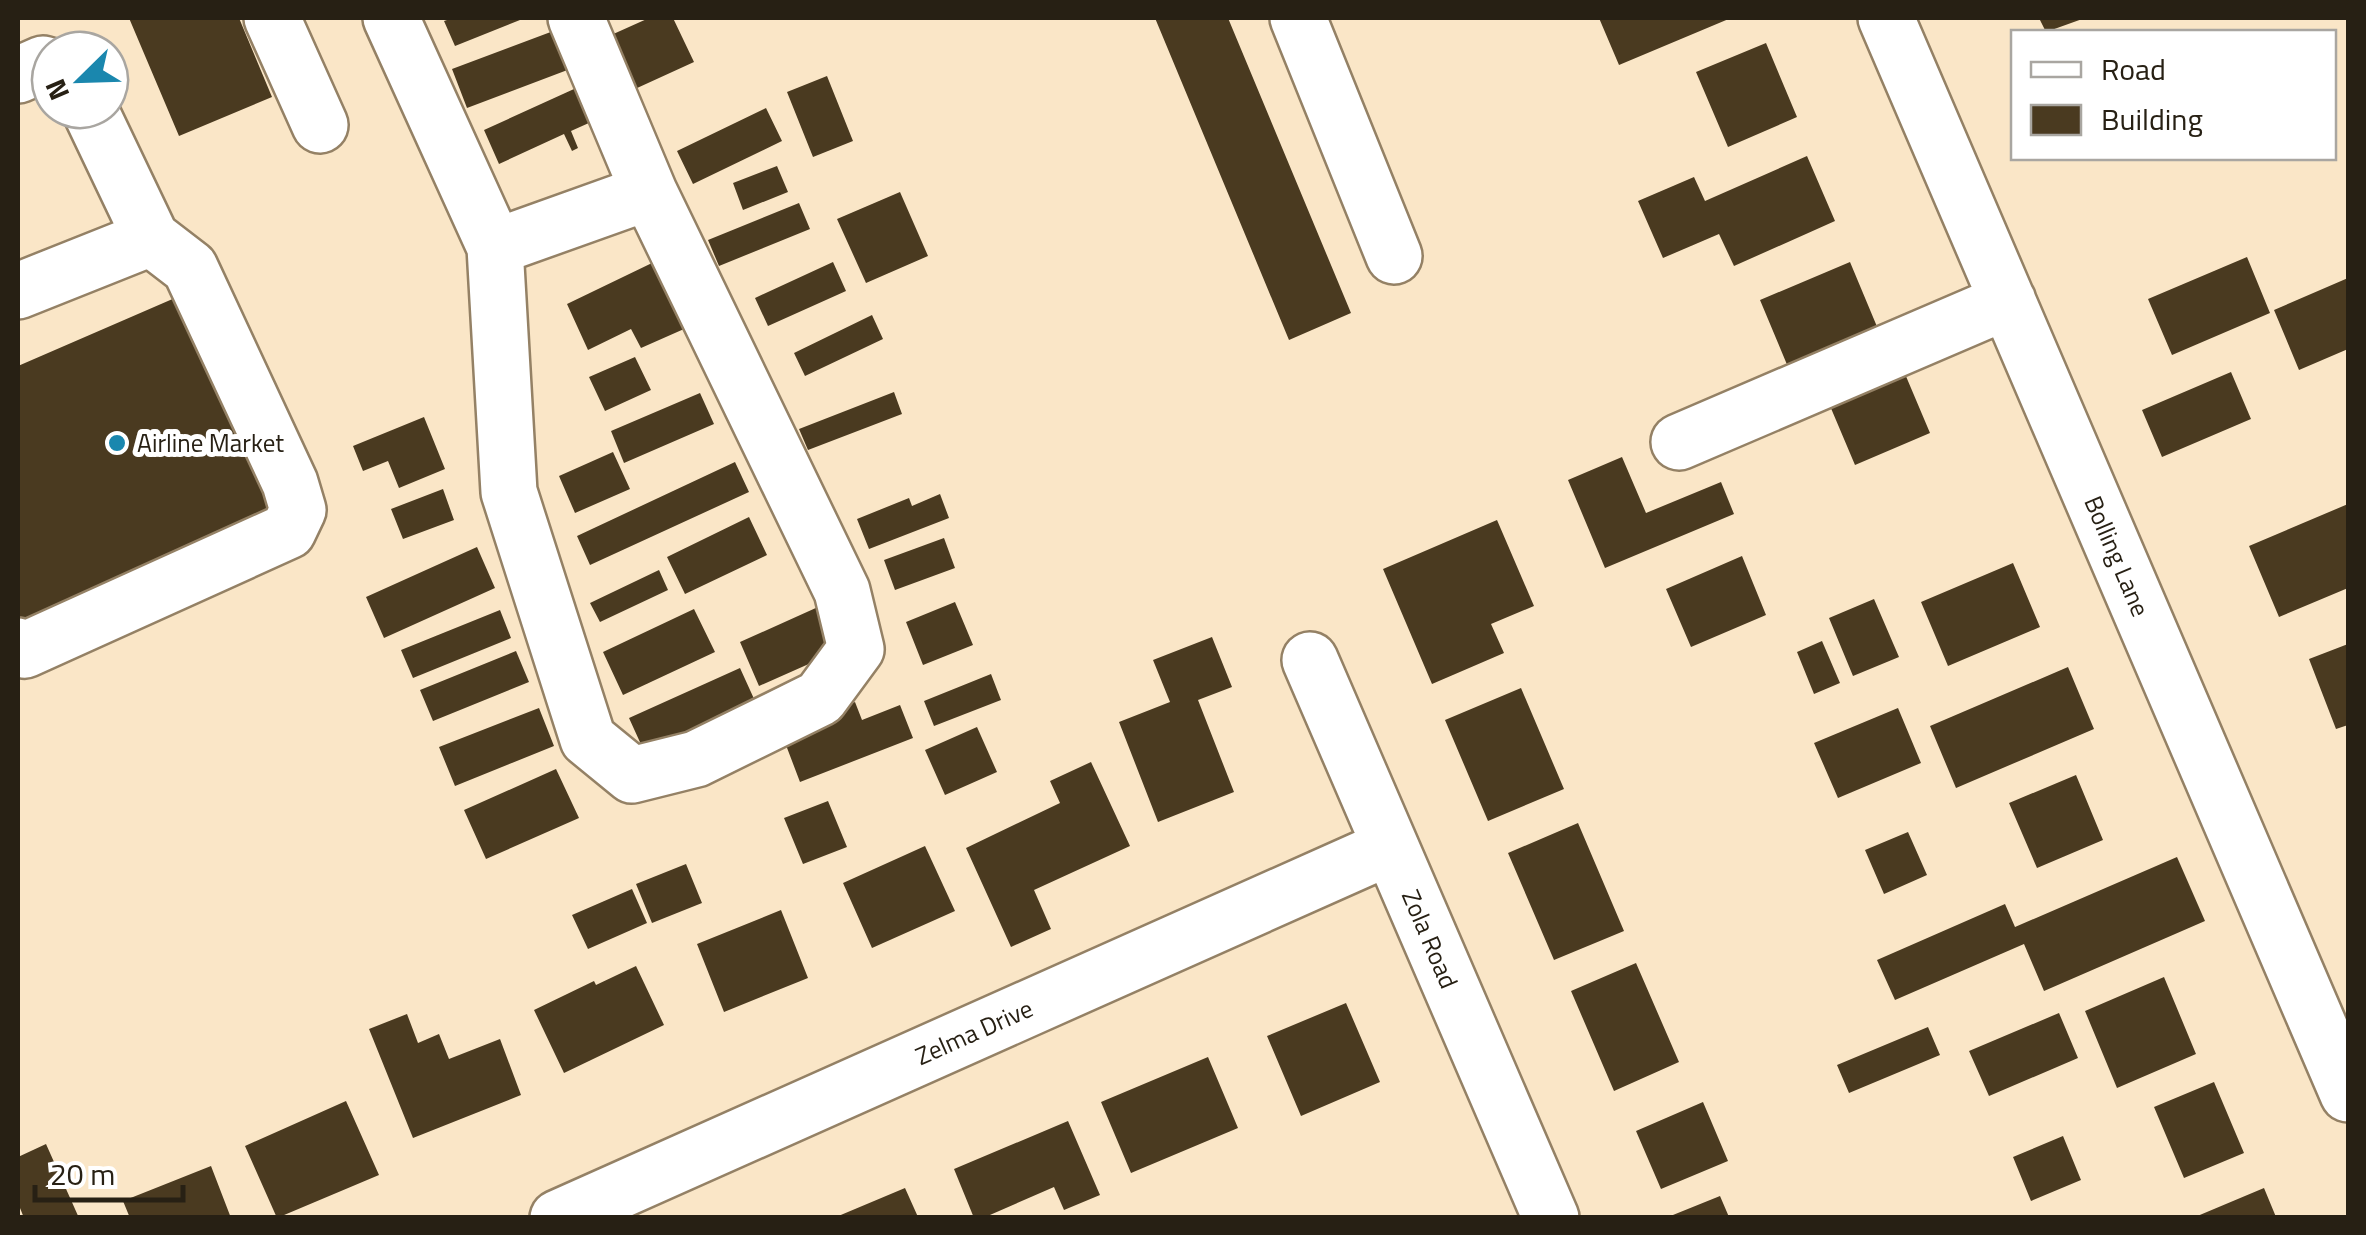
<svg xmlns="http://www.w3.org/2000/svg" width="2366" height="1235" font-family="'Titillium Web',sans-serif">
<style>
.building{fill:#4a3a20}
.lines{fill:none;stroke-linecap:round;stroke-linejoin:round}
.minor-casing{stroke:#948165;stroke-width:60}
.minor{stroke:#fff;stroke-width:55}
.poi-dot{fill:#1a87ae;stroke:#fff;stroke-width:4}
.labels{text-anchor:middle;dominant-baseline:central;stroke-width:10;stroke-linejoin:round;paint-order:stroke}
.poi-label{font-size:25px;fill:#272014;stroke:#fff;text-anchor:start}
.street-label{font-size:25px;fill:#272014;stroke:#fff}
</style>
<rect width="100%" height="100%" fill="#fae6c7"/>
<path class="building" d="M 129,18 L 239,18 L 272,97 L 179,136 Z
M 453,18 L 525,18 L 455,46 L 444,21 Z
M 649,18 L 673,18 L 694,62 L 624,94 L 600,40 Z
M 1155,18 L 1228,18 L 1351,313 L 1289,340 Z
M 1599,18 L 1731,18 L 1619,65 Z
M 2039,18 L 2085,18 L 2046,32 Z
M 564,27 L 578,66 L 467,108 L 452,69 Z
M 1766,43 L 1797,117 L 1728,147 L 1696,72 Z
M 827,76 L 853,141 L 813,157 L 787,92 Z
M 585,84 L 600,118 L 571,131 L 578,148 L 572,151 L 564,134 L 499,164 L 484,130 Z
M 766,108 L 782,141 L 693,184 L 677,151 Z
M 1807,156 L 1835,221 L 1734,266 L 1719,234 L 1663,258 L 1638,201 L 1694,177 L 1705,201 Z
M 777,166 L 788,192 L 743,210 L 733,183 Z
M 900,192 L 928,256 L 866,283 L 837,219 Z
M 799,203 L 810,229 L 719,266 L 708,240 Z
M 2247,257 L 2270,313 L 2172,355 L 2148,299 Z
M 833,262 L 846,291 L 768,326 L 755,298 Z
M 1850,262 L 1878,329 L 1788,367 L 1760,300 Z
M 652,263 L 684,329 L 641,348 L 631,329 L 588,350 L 567,304 Z
M 2348,278 L 2348,349 L 2299,370 L 2274,310 Z
M 191,291 L 284,507 L 18,622 L 18,366 Z
M 872,315 L 883,339 L 805,376 L 794,353 Z
M 1897,355 L 1930,433 L 1855,465 L 1822,387 Z
M 635,357 L 651,390 L 605,411 L 589,377 Z
M 2231,372 L 2251,419 L 2162,457 L 2142,410 Z
M 894,392 L 902,414 L 808,450 L 799,429 Z
M 700,393 L 714,424 L 624,463 L 611,431 Z
M 424,417 L 445,469 L 399,488 L 388,461 L 363,471 L 353,446 Z
M 613,452 L 630,489 L 575,513 L 559,476 Z
M 1622,457 L 1646,513 L 1721,482 L 1734,514 L 1605,568 L 1568,480 Z
M 735,462 L 749,492 L 590,565 L 577,536 Z
M 443,489 L 454,520 L 403,539 L 391,509 Z
M 940,494 L 949,518 L 869,549 L 857,519 L 909,498 L 912,506 Z
M 2348,504 L 2348,588 L 2279,617 L 2249,546 Z
M 749,517 L 767,555 L 685,594 L 667,557 Z
M 1497,520 L 1534,606 L 1491,624 L 1504,653 L 1432,684 L 1383,569 Z
M 944,538 L 955,568 L 895,590 L 884,560 Z
M 477,547 L 495,588 L 384,638 L 366,597 Z
M 1742,556 L 1766,615 L 1691,647 L 1666,589 Z
M 2013,563 L 2040,627 L 1948,666 L 1921,602 Z
M 659,570 L 668,590 L 600,622 L 590,603 Z
M 1874,599 L 1899,657 L 1853,676 L 1829,618 Z
M 955,602 L 973,645 L 923,665 L 906,622 Z
M 818,607 L 838,651 L 759,686 L 740,642 Z
M 694,609 L 715,652 L 623,695 L 603,652 Z
M 500,610 L 511,638 L 413,678 L 401,650 Z
M 1212,637 L 1232,687 L 1198,700 L 1234,792 L 1158,822 L 1119,722 L 1170,702 L 1153,660 Z
M 1822,641 L 1840,683 L 1814,694 L 1797,652 Z
M 2348,644 L 2348,725 L 2336,729 L 2309,659 Z
M 516,651 L 529,682 L 433,721 L 420,690 Z
M 2068,667 L 2094,729 L 1956,788 L 1930,726 Z
M 740,668 L 755,701 L 644,751 L 629,718 Z
M 991,674 L 1001,700 L 934,726 L 924,701 Z
M 1521,688 L 1564,789 L 1488,821 L 1445,720 Z
M 855,702 L 862,720 L 900,705 L 913,738 L 800,782 L 781,732 Z
M 539,708 L 554,746 L 455,786 L 439,747 Z
M 1898,708 L 1921,763 L 1838,798 L 1814,743 Z
M 977,727 L 997,772 L 945,795 L 925,750 Z
M 1091,762 L 1130,846 L 1034,890 L 1051,929 L 1011,947 L 966,848 L 1060,803 L 1050,781 Z
M 556,769 L 579,818 L 486,859 L 464,810 Z
M 2076,775 L 2103,840 L 2037,868 L 2009,803 Z
M 828,801 L 847,847 L 803,864 L 784,818 Z
M 1578,823 L 1624,931 L 1554,960 L 1508,853 Z
M 1908,832 L 1927,875 L 1884,894 L 1865,850 Z
M 925,846 L 955,911 L 872,948 L 843,883 Z
M 2177,857 L 2205,921 L 2044,991 L 2024,944 L 1895,1000 L 1877,960 L 2005,904 L 2015,927 Z
M 686,864 L 702,903 L 652,923 L 636,884 Z
M 632,889 L 647,923 L 588,949 L 572,915 Z
M 781,910 L 808,978 L 724,1012 L 697,944 Z
M 1636,963 L 1679,1062 L 1614,1091 L 1571,991 Z
M 636,966 L 664,1025 L 564,1073 L 534,1010 L 594,981 L 596,985 Z
M 2164,977 L 2196,1054 L 2117,1088 L 2085,1011 Z
M 1346,1003 L 1380,1082 L 1301,1116 L 1267,1036 Z
M 2059,1013 L 2078,1058 L 1989,1096 L 1969,1051 Z
M 407,1014 L 418,1043 L 439,1034 L 449,1059 L 500,1039 L 521,1095 L 413,1138 L 369,1029 Z
M 1928,1027 L 1940,1055 L 1849,1093 L 1837,1065 Z
M 1208,1057 L 1238,1128 L 1131,1173 L 1101,1102 Z
M 2214,1082 L 2244,1153 L 2184,1178 L 2154,1107 Z
M 346,1101 L 379,1175 L 277,1218 L 245,1146 Z
M 1703,1102 L 1728,1161 L 1661,1189 L 1636,1131 Z
M 1068,1121 L 1100,1195 L 1064,1210 L 1054,1187 L 983,1218 L 974,1218 L 954,1169 Z
M 2063,1136 L 2081,1180 L 2031,1201 L 2013,1157 Z
M 46,1144 L 79,1218 L 24,1218 L 18,1203 L 18,1157 Z
M 211,1166 L 231,1218 L 130,1218 L 123,1201 Z
M 905,1188 L 918,1217 L 836,1217 Z
M 2264,1188 L 2276,1217 L 2195,1217 Z
M 1720,1196 L 1729,1217 L 1668,1217 Z"/>
<g class="lines">
<defs>
<path id="minor" d="M 272,18 L 320,125
M 391,18 L 495,247 L 509,492 L 588,739 L 632,775 L 696,759 L 820,698 L 856,649 L 842,591 L 649,192 L 576,18
M 1298,18 L 1394,256
M 1886,18 L 2348,1094
M 18,75 L 43,64 L 50,66
M 495,247 L 649,192
M 18,291 L 151,238 L 90,110
M 1679,442 L 2008,301
M 18,646 L 25,650 L 288,531 L 298,510 L 290,483 L 190,268 L 151,238
M 1310,660 L 1551,1218
M 558,1218 L 1390,847"/>
</defs>
<use href="#minor" class="minor-casing"/>
<use href="#minor" class="minor"/>
</g>
<circle class="poi-dot" cx="117" cy="443" r="10"/>
<g class="labels">
<g class="poi-label">
<text x="137" y="443">Airline Market</text>
</g>
<g class="street-label">
<text transform="translate(2117 556) rotate(67)">Bolling Lane</text>
<text transform="translate(1430 939) rotate(67)">Zola Road</text>
<text transform="translate(974 1032) rotate(-24)">Zelma Drive</text>
</g>
</g>
<rect width="2366" height="1235" fill="none" stroke="#272014" stroke-width="40"/>
<rect x="2011" y="30" width="325" height="130" fill="#ffffff" stroke="#a9a6a1" stroke-width="2.5"/>
<rect x="2031" y="62" width="50" height="15" fill="#ffffff" stroke="#a9a6a1" stroke-width="2.5"/>
<text x="2101" y="80" font-size="30" fill="#272014">Road</text>
<rect x="2031" y="105" width="50" height="30" fill="#4a3a20" stroke="#a9a6a1" stroke-width="2.5"/>
<text x="2101" y="130" font-size="30" fill="#272014">Building</text>
<g transform="translate(80 80) rotate(247)"><circle r="48" fill="#ffffff" stroke="#a9a6a1" stroke-width="2.5"/>
<path d="M0-8L18 38L0 25L-18 38Z" fill="#1a87ae"/>
<text y="-15" font-size="28" font-weight="bold" text-anchor="middle" fill="#272014">N</text>
</g>
<path d="M35 1185v15h148v-15" fill="none" stroke="#272014" stroke-width="5"/>
<text x="50" y="1185" font-size="30" fill="#272014" stroke="#ffffff" stroke-width="8" paint-order="stroke">20 m</text>
</svg>
